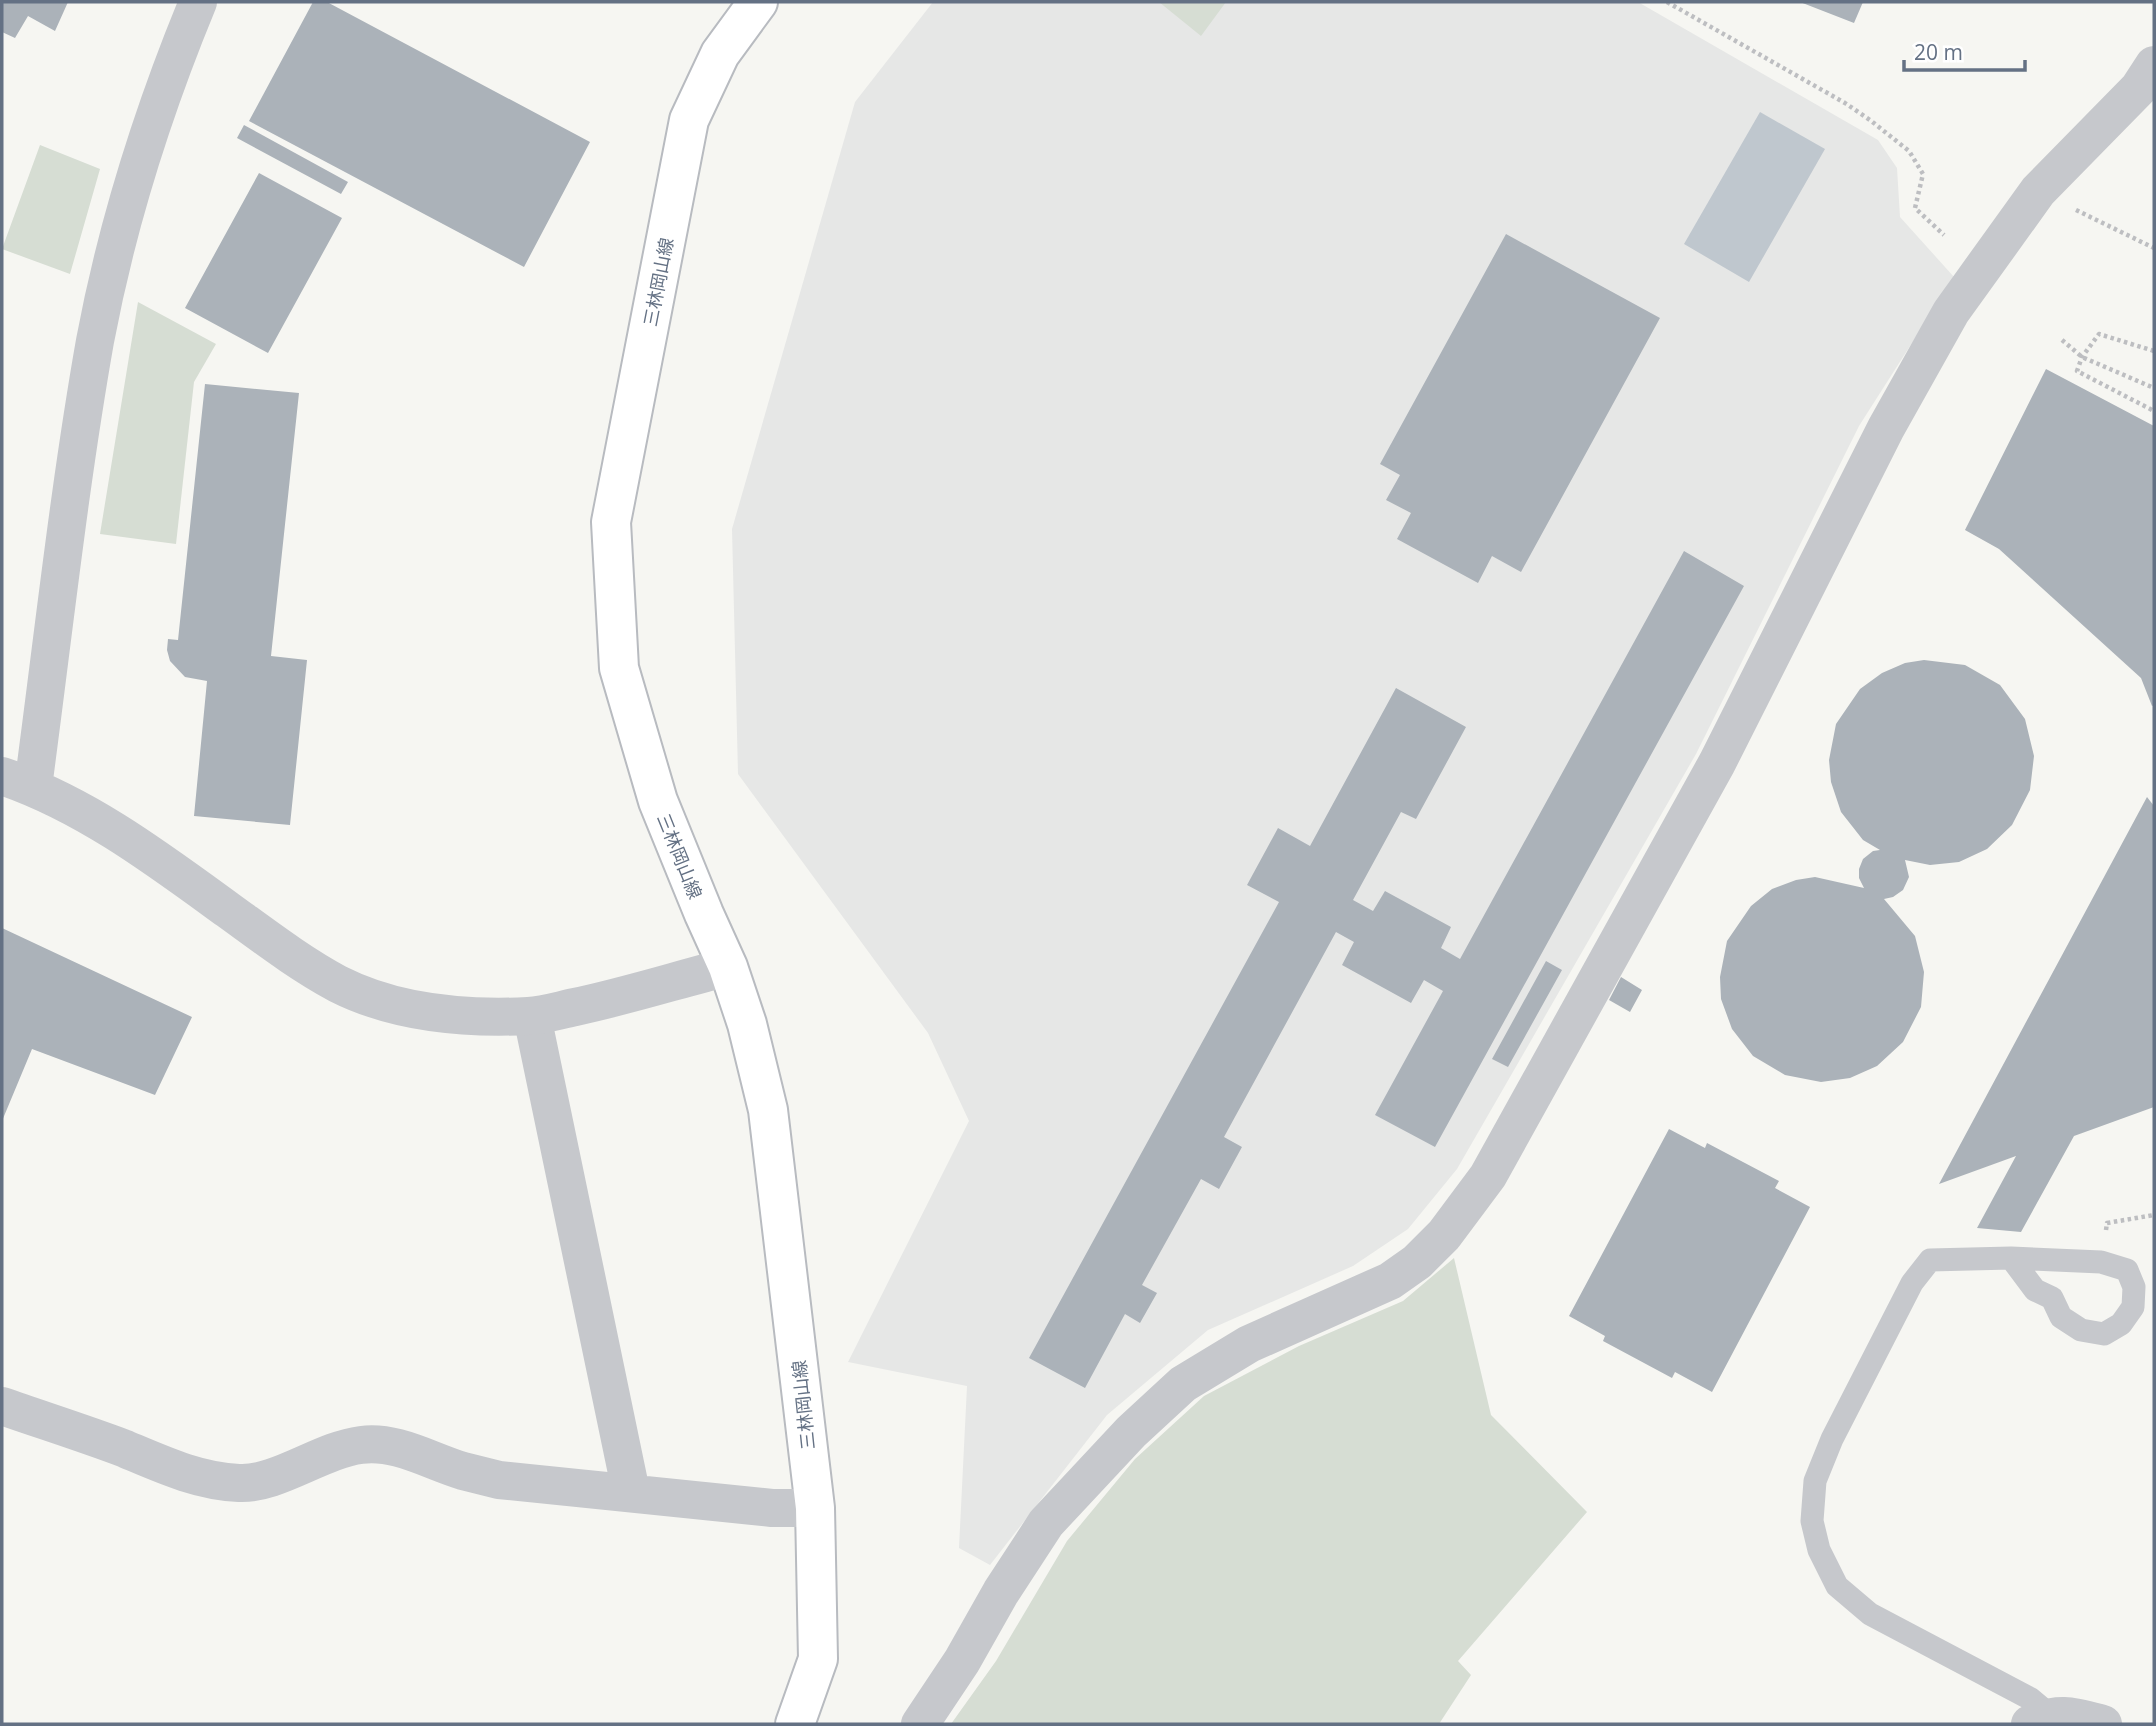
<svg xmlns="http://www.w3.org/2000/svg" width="2156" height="1726" font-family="'Open Sans','Noto Sans JP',sans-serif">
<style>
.built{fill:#e6e7e6}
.green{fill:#d6ddd3}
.water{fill:#bfc7ce}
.building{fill:#abb2b9}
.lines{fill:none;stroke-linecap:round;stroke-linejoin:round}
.secondary-casing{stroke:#b8bbc0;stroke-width:42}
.path{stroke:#bdbec1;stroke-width:4.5;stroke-dasharray:3.5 3.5;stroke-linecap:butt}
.service{stroke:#c6c8cc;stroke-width:23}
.minor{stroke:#c6c8cc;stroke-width:38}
.tertiary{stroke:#c6c8cc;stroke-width:38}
.secondary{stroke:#fff;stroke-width:38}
.labels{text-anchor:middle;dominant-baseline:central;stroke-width:7;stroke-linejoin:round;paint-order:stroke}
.street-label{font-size:18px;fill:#647184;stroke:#fff}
</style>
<rect width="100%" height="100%" fill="#f6f6f2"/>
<path class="built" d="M 933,2 L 1638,2 L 1878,140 L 1897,168 L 1900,217 L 1954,277 L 1859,426 L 1696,754 L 1457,1169 L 1408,1229 L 1353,1266 L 1208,1330 L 1107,1415 L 990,1565 L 959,1548 L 967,1386 L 848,1362 L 969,1121 L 928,1033 L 738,774 L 732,529 L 855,102 Z"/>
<path class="green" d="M 1159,2 L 1226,2 L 1201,36 Z
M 40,145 L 100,169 L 70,274 L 2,249 Z
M 138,302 L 216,344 L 194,382 L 176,544 L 100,534 Z
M 1454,1258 L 1491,1415 L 1587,1512 L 1458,1661 L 1471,1675 L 1439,1724 L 951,1724 L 996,1661 L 1067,1541 L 1135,1459 L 1204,1396 L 1299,1346 L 1403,1301 Z"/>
<path class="water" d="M 1760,112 L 1825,149 L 1749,282 L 1684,244 Z"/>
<path class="building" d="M 2,2 L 68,2 L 55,31 L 28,16 L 15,38 L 2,32 Z
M 313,2 L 327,2 L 590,142 L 524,267 L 249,121 Z
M 1800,2 L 1863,2 L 1854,23 Z
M 244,125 L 348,182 L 341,194 L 237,138 Z
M 259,173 L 342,218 L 268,353 L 185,308 Z
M 1506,234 L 1660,318 L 1521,572 L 1492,556 L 1478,583 L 1397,539 L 1411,513 L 1386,500 L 1400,475 L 1380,464 Z
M 2046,369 L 2154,426 L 2154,705 L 2152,706 L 2141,678 L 1999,549 L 1965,530 Z
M 205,384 L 299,393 L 271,656 L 307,660 L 290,825 L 194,816 L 207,681 L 185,677 L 170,661 L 167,650 L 168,639 L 178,640 Z
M 1684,551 L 1744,586 L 1435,1147 L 1375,1115 L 1443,991 L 1424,980 L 1411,1003 L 1342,965 L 1354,942 L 1336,932 L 1224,1137 L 1242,1147 L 1219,1189 L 1201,1179 L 1142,1285 L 1157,1293 L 1140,1323 L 1125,1314 L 1085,1388 L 1029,1358 L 1279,902 L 1247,885 L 1278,828 L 1310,846 L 1396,688 L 1466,727 L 1416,819 L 1401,812 L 1353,900 L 1373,911 L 1385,891 L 1451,927 L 1441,948 L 1460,959 Z
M 1924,660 L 1965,665 L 2000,685 L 2025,719 L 2034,756 L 2030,790 L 2012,825 L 1987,849 L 1959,862 L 1930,865 L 1905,860 L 1909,877 L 1903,890 L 1893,897 L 1884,899 L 1915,936 L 1924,972 L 1921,1007 L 1903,1042 L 1877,1066 L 1850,1078 L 1821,1082 L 1785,1075 L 1753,1056 L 1732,1029 L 1721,999 L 1720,977 L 1727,941 L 1751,906 L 1772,889 L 1796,880 L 1815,877 L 1864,888 L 1859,878 L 1859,869 L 1863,859 L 1873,851 L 1880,850 L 1863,840 L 1841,812 L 1831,782 L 1829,760 L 1836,724 L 1860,689 L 1882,673 L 1905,663 Z
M 2147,797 L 2154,806 L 2154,1107 L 2074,1136 L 2021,1232 L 1977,1228 L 2016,1156 L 1939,1184 Z
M 2,928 L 192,1017 L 155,1095 L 32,1049 L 2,1121 Z
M 1546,961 L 1562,970 L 1508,1067 L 1492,1059 Z
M 1621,977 L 1642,990 L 1630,1012 L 1609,1000 Z
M 1669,1129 L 1705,1148 L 1707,1143 L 1779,1181 L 1775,1188 L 1810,1207 L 1712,1392 L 1675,1372 L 1672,1378 L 1603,1341 L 1605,1336 L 1569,1316 Z"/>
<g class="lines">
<defs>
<path id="secondary" d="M 758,2 L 720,54 L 689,120 L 611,522 L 619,668 L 658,801 L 704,914 L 728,967 L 747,1024 L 768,1110 L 815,1508 L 818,1659 L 795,1724"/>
</defs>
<use href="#secondary" class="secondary-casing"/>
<path class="path" d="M 1667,2 L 1845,103 L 1870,120 L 1909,151 L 1923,174 L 1915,208 L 1944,235
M 2076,210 L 2154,248
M 2062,340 L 2082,357 L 2154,388
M 2154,351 L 2099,334 L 2082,357 L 2077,371 L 2154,411
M 2106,1230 L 2107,1223 L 2154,1215"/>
<path class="service" d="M 2011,1258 L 1930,1260 L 1912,1283 L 1832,1439 L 1815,1481 L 1812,1521 L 1819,1550 L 1837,1586 L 1870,1614 L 2031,1699 L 2050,1715
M 2011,1258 L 2101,1262 L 2127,1270 L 2134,1287 L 2133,1307 L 2121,1324 L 2104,1334 L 2081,1330 L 2061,1317 L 2052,1298 L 2035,1290 Z"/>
<path class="minor" d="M 532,1016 L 631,1492
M 2,1406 C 42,1420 83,1433 123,1448 C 161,1464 197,1481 239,1483 C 277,1485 321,1450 361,1445 C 396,1440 430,1461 463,1471 C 475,1474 487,1477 499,1480 L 772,1508 L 815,1508
M 920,1724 L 962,1661 L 1001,1592 L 1046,1523 L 1131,1432 L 1183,1384 L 1249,1344 L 1390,1281 L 1417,1262 L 1444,1235 L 1488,1176 L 1717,763 L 1886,428 L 1951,312 L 2038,191 L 2139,88 L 2154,65
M 2030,1724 C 2059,1711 2073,1716 2103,1724"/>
<path class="tertiary" d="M 2,776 C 85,804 158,859 228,910 C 264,936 299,963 338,984 C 395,1013 465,1019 528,1016 C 544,1015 560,1010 575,1007 C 627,996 677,980 728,967
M 33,787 C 53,638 69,488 95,341 C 117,224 153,111 198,2"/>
<use href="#secondary" class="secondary"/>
</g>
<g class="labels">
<g class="street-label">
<text transform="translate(658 282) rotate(-79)">三林岡山線</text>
<text transform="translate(680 856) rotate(68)">三林岡山線</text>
<text transform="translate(803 1405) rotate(-96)">三林岡山線</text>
</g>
</g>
<rect width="2156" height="1726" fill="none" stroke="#647184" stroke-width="7"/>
<path d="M1904 60v10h121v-10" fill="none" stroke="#647184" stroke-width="3.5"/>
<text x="1914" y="60" font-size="21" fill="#647184" stroke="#ffffff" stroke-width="5" paint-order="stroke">20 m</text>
</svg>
